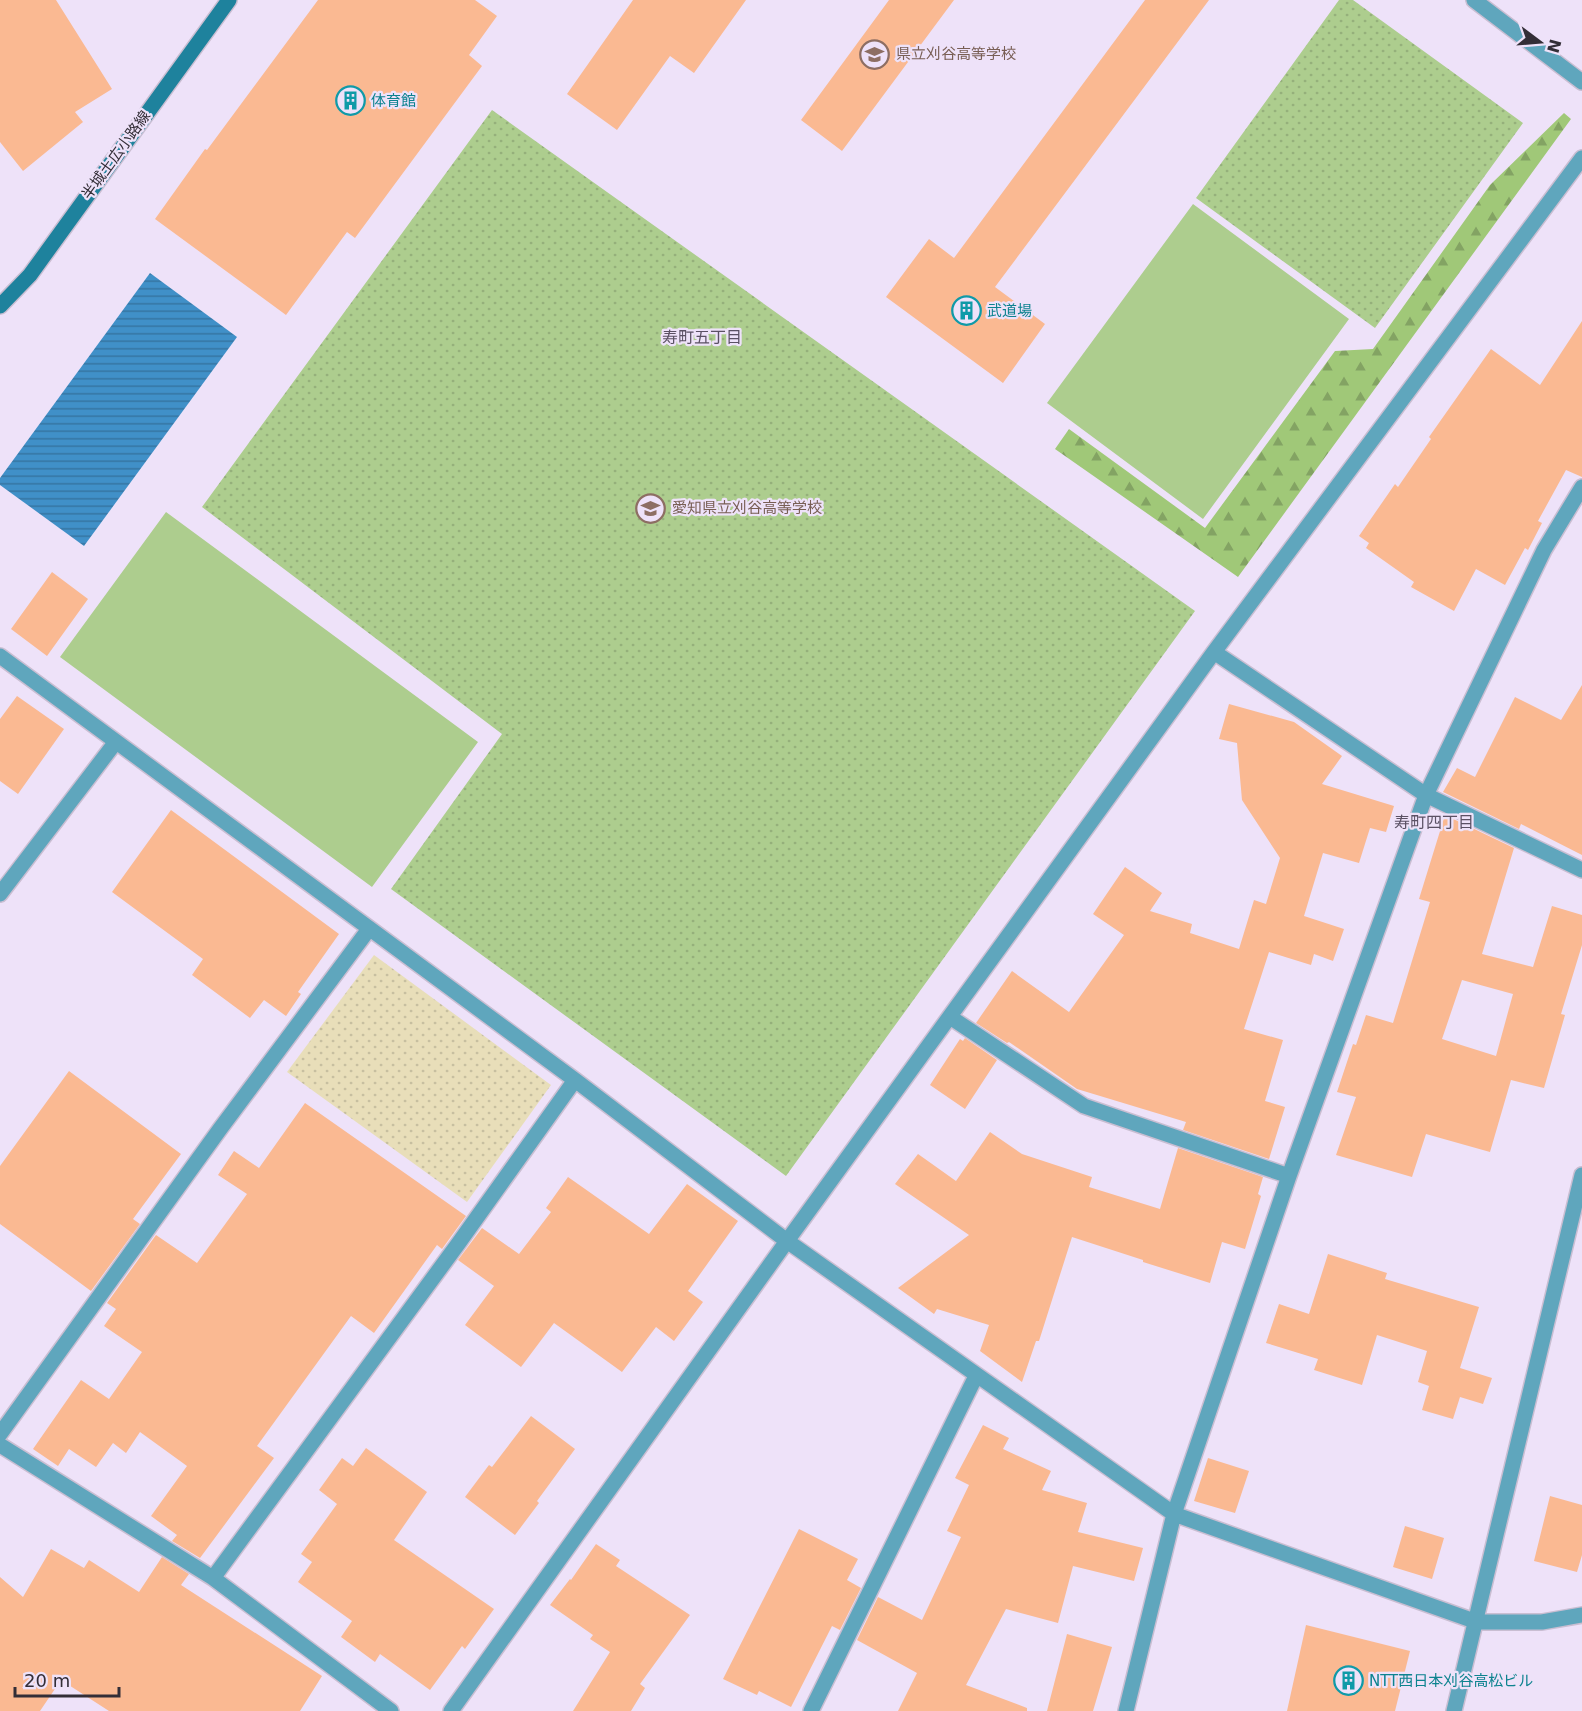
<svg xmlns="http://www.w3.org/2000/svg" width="1582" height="1711" font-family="'DejaVu Sans','Noto Sans JP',sans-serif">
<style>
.grass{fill:#adcd8e}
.forest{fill:url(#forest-firs)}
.sand{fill:url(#sand-dots)}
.park{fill:url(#park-dots)}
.water{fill:url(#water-rules)}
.building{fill:#fab992;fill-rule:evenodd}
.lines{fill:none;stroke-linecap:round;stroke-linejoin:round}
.minor-casing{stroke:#c9bed2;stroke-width:18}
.tertiary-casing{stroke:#c9bed2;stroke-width:18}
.secondary-casing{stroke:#c9bed2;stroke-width:18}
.minor{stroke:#5fa6bd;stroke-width:15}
.tertiary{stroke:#5fa6bd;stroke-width:15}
.secondary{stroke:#1e829d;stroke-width:15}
.labels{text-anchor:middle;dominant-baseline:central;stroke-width:4.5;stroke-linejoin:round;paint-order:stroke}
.education-label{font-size:15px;fill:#785e54;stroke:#eee2f9;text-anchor:start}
.culture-label{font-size:15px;fill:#0d838f;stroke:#eee2f9;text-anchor:start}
.street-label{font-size:15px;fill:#332e37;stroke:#eee2f9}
.neighbourhood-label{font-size:16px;fill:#5b5164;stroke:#eee2f9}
</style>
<defs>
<pattern id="forest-firs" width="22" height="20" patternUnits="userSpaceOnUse" patternTransform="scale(1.5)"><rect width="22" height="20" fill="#a0c878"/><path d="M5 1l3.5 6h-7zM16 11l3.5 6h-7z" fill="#83a363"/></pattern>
<pattern id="sand-dots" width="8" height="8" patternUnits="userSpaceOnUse" patternTransform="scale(1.5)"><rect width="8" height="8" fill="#e8deb9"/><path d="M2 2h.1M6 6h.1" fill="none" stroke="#c7bfa0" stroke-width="1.8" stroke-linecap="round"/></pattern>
<pattern id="park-dots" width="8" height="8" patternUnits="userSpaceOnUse" patternTransform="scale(1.5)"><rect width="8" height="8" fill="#adcd8e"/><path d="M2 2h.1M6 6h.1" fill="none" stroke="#95b07b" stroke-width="1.8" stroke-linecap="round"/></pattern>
<pattern id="water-rules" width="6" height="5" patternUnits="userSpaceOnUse" patternTransform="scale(1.5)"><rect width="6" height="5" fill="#4090c8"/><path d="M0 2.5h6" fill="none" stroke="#3676a3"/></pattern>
</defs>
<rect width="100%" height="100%" fill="#eee2f9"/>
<path class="grass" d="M 1193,204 L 1349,319 L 1203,519 L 1047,403 Z
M 166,512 L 478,742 L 372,887 L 60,657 Z"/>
<path class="forest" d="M 1564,113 L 1571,119 L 1238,577 L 1055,449 L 1069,429 L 1205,528 L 1335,351 L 1373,349 L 1490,185 Z"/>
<path class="sand" d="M 374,955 L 551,1085 L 467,1202 L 287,1072 Z"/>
<path class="park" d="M 1339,0 L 1353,0 L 1523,123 L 1375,328 L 1196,198 Z
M 492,110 L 1195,611 L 786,1176 L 391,889 L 502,734 L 202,507 Z"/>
<path class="water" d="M 150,273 L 237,337 L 84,546 L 0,485 L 0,478 Z"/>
<path class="building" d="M 0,0 L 56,0 L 112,89 L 75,112 L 83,122 L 23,171 L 0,142 Z
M 318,0 L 475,0 L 497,16 L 469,55 L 482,66 L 355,238 L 347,232 L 286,315 L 155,219 L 205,149 L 207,150 Z
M 633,0 L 746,0 L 694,73 L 670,56 L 617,130 L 567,94 Z
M 889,0 L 954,0 L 842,151 L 801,120 Z
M 1145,0 L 1209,0 L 995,287 L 1045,324 L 1003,383 L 886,297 L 929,239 L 954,258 Z
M 1582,321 L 1582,477 L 1566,470 L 1538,521 L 1542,523 L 1528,550 L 1525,548 L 1505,585 L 1476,569 L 1454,611 L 1411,587 L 1414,582 L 1366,548 L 1369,543 L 1359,536 L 1395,484 L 1398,487 L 1431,439 L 1429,437 L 1491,349 L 1540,385 Z
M 52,572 L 88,599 L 47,656 L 11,629 Z
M 1582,685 L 1582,855 L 1521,824 L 1519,829 L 1443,792 L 1457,768 L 1475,777 L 1515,697 L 1561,720 Z
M 17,696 L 64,729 L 18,794 L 0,781 L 0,719 Z
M 1229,704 L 1294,722 L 1342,756 L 1322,784 L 1394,806 L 1386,832 L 1370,828 L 1359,863 L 1323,853 L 1304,916 L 1344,929 L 1333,961 L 1314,954 L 1311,965 L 1269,952 L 1244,1029 L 1283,1040 L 1265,1101 L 1285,1107 L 1269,1159 L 1183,1130 L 1186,1122 L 1077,1089 L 1009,1042 L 1007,1043 L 976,1023 L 1012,971 L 1069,1012 L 1124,935 L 1093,914 L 1125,867 L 1162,893 L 1150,911 L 1192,924 L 1190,933 L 1239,949 L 1254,900 L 1266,904 L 1280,858 L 1242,800 L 1237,743 L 1219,739 Z
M 171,810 L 339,934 L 298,992 L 301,994 L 286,1016 L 264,1000 L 250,1018 L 192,975 L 203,959 L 112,892 Z
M 1445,815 L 1514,848 L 1482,954 L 1533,967 L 1552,906 L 1582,915 L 1582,945 L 1561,1014 L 1565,1015 L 1544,1088 L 1511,1080 L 1490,1152 L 1426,1134 L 1412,1177 L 1336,1155 L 1356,1097 L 1337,1092 L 1353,1044 L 1356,1045 L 1366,1015 L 1393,1023 L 1430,902 L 1419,899 ZM 1462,980 L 1513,994 L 1496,1056 L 1442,1039 Z
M 965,1038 L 997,1060 L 965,1109 L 930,1085 L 960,1039 L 963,1041 Z
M 69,1071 L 181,1154 L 133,1219 L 140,1224 L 91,1291 L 0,1224 L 0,1166 Z
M 305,1103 L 466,1216 L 442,1249 L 437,1245 L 374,1333 L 351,1316 L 257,1446 L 274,1458 L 200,1558 L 172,1541 L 177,1535 L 151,1516 L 187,1466 L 140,1432 L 126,1453 L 113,1443 L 96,1467 L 69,1449 L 58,1466 L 33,1449 L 81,1380 L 109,1399 L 142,1352 L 104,1326 L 116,1309 L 107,1303 L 156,1235 L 197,1263 L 247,1194 L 218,1175 L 234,1151 L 259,1168 Z
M 990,1132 L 1022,1154 L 1092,1177 L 1089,1187 L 1160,1209 L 1178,1148 L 1263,1177 L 1258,1194 L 1261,1196 L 1245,1249 L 1222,1242 L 1210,1283 L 1143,1262 L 1143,1260 L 1072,1237 L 1039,1341 L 1036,1341 L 1022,1382 L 980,1351 L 989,1325 L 937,1309 L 934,1314 L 898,1288 L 969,1235 L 895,1184 L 918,1154 L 956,1181 Z
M 568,1177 L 649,1234 L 687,1184 L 738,1221 L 688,1291 L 703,1302 L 674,1341 L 656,1327 L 622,1372 L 554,1323 L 521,1367 L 465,1325 L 494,1286 L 458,1260 L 482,1228 L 519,1254 L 551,1212 L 546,1208 Z
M 1328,1254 L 1387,1273 L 1385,1279 L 1479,1307 L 1460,1368 L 1492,1378 L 1483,1404 L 1460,1397 L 1453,1419 L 1422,1410 L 1429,1386 L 1418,1382 L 1427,1351 L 1377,1335 L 1362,1385 L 1314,1370 L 1318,1359 L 1266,1343 L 1279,1304 L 1309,1314 Z
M 531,1416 L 575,1449 L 537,1501 L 539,1503 L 515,1535 L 465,1497 L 489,1465 L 492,1467 Z
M 983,1425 L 1009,1438 L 1003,1449 L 1051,1471 L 1042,1490 L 1087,1503 L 1078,1532 L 1143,1548 L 1134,1581 L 1073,1566 L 1058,1623 L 1006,1609 L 966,1685 L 1027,1708 L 1027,1711 L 898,1711 L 917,1673 L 857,1640 L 878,1597 L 922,1620 L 961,1537 L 947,1531 L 969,1485 L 955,1478 Z
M 366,1448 L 427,1492 L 394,1540 L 494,1609 L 465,1649 L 462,1646 L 430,1690 L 380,1654 L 375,1662 L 341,1637 L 352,1621 L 298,1582 L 312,1562 L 301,1554 L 337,1504 L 319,1490 L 342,1458 L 353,1466 Z
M 1208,1458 L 1249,1471 L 1235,1513 L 1194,1501 Z
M 1550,1496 L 1582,1505 L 1582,1555 L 1577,1572 L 1534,1561 Z
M 1405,1526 L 1444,1538 L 1432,1579 L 1393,1567 Z
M 799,1529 L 858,1559 L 847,1580 L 861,1588 L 840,1630 L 832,1626 L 791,1707 L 759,1691 L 757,1695 L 723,1679 Z
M 596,1544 L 620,1560 L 616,1566 L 690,1615 L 640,1684 L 645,1688 L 631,1711 L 573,1711 L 610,1652 L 590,1639 L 593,1635 L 550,1605 L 570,1579 L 571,1580 Z
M 51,1549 L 84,1568 L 89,1560 L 139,1592 L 162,1557 L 189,1574 L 181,1585 L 322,1676 L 300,1711 L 109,1711 L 61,1680 L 40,1711 L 0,1711 L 0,1577 L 23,1597 Z
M 1306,1625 L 1410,1651 L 1395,1711 L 1287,1711 Z
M 1067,1634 L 1112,1647 L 1093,1711 L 1047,1711 Z"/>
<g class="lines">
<defs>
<path id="minor" d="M 1474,0 L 1582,82
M 1214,652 L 1426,795 L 1582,870
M 0,656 L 575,1080 L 787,1241 L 1174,1514 L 1477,1622
M 0,894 L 115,743
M 950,1017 L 1084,1106 L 1289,1176
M 0,1434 L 220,1129 L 369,929
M 0,1445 L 213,1578 L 391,1711
M 213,1578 L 458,1244 L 575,1080
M 451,1711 L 787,1241 L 1214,652 L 1582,158
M 811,1711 L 976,1376
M 1126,1711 L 1174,1514 L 1289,1176 L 1426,795 L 1544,550 L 1582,487"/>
<path id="tertiary" d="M 1477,1622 L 1542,1622 L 1582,1615
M 1454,1711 L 1582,1175"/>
<path id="secondary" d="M 0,306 L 30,275 L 229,0"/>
</defs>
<use href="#minor" class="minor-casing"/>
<use href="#tertiary" class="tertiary-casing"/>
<use href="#secondary" class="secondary-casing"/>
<use href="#minor" class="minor"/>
<use href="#tertiary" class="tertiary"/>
<use href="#secondary" class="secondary"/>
</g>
<defs>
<symbol id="school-ring" viewBox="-11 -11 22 22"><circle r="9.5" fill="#eee2f9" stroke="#8d6e63" stroke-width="1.5"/><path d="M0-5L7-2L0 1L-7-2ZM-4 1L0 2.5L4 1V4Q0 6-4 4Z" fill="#8d6e63"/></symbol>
<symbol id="building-ring" viewBox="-11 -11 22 22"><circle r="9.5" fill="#eee2f9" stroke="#0f9aa8" stroke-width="1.5"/><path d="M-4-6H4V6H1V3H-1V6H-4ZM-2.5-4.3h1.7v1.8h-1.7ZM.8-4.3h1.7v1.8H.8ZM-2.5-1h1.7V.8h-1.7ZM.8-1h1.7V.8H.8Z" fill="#0f9aa8"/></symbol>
</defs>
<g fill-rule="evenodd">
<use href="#school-ring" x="858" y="38" width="33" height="33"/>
<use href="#building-ring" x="334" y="84" width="33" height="33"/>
<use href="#building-ring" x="950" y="294" width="33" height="33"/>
<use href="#school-ring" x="634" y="492" width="33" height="33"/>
<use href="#building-ring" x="1332" y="1664" width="33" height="33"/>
</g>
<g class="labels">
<g class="education-label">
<text x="896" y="54">県立刈谷高等学校</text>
<text x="672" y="508">愛知県立刈谷高等学校</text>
</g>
<g class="culture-label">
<text x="371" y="101">体育館</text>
<text x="987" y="311">武道場</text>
<text x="1369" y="1681">NTT西日本刈谷高松ビル</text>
</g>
<g class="street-label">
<text transform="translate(116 155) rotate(-54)">半城土広小路線</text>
</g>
<g class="neighbourhood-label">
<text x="702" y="337">寿町五丁目</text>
<text x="1434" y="822">寿町四丁目</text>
</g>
</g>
<g transform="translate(1540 42) rotate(106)" stroke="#eee2f9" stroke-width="4.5" paint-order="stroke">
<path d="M0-4.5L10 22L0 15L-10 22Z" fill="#332e37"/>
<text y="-9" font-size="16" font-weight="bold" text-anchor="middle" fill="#332e37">N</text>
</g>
<path d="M15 1687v9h104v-9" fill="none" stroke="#332e37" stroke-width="3"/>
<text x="24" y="1687" font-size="18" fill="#332e37" stroke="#eee2f9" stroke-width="4.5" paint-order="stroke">20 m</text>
</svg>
